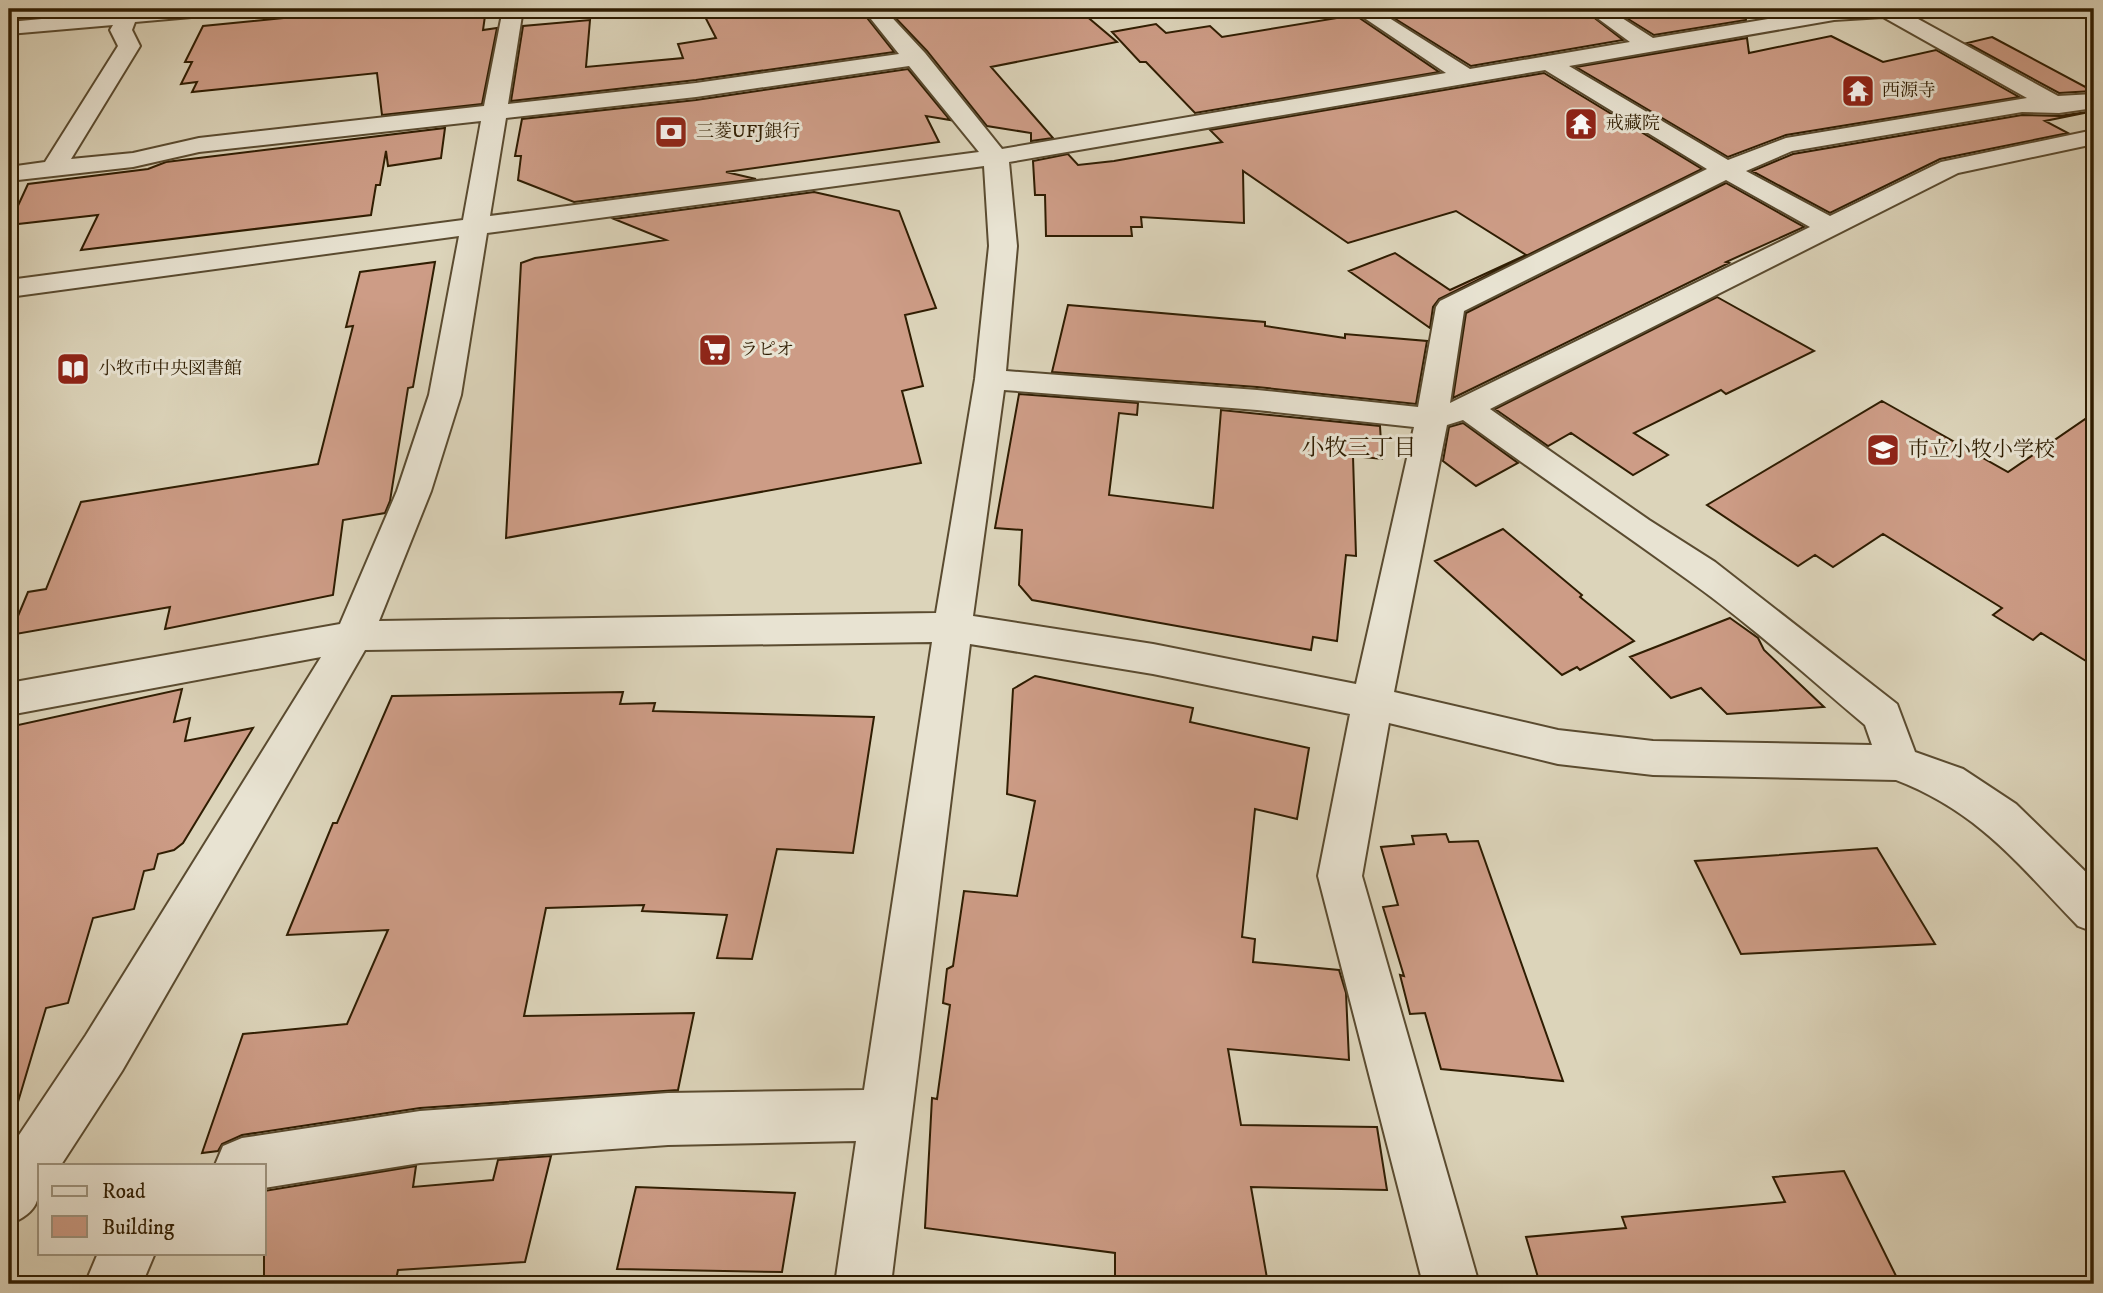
<svg xmlns="http://www.w3.org/2000/svg" width="2103" height="1293" font-family="'IM FELL DW Pica','Noto Serif JP',serif">
<style>
.building{fill:#cd9c86;stroke:#2f1d02;stroke-width:2}
.lines{fill:none;stroke-linecap:round;stroke-linejoin:round}
.minor-casing{stroke:#5a4b30;stroke-width:4}
.minor{fill:#e8e3d2;fill-rule:evenodd}
.labels{text-anchor:middle;dominant-baseline:central;stroke-width:6;stroke-linejoin:round;paint-order:stroke}
.far-poi-label{font-size:18px;fill:#2f1d02;stroke:#e8e3d2;text-anchor:start}
.poi-label{font-size:21px;fill:#2f1d02;stroke:#e8e3d2;text-anchor:start}
.neighbourhood-label{font-size:23px;fill:#2f1d02;stroke:#e8e3d2}
</style>
<rect width="100%" height="100%" fill="#dcd4ba"/>
<filter id="stains"><feTurbulence type="fractalNoise" baseFrequency=".00286" numOctaves="4"/><feColorMatrix values="0 0 0 0 .2 0 0 0 0 .09 0 0 0 0 .02 0 0 0 .5 -.17"/></filter>
<radialGradient id="worn" r=".72"><stop offset=".6" stop-color="#630" stop-opacity="0"/><stop offset="1" stop-color="#630" stop-opacity=".3"/></radialGradient>
<path class="building" d="M 305,9 L 486,9 L 483,30 L 497,28 L 482,104 L 382,115 L 377,73 L 192,92 L 197,82 L 181,84 L 192,62 L 185,62 L 203,26 L 303,16 Z
M 701,9 L 860,9 L 894,52 L 696,80 L 511,101 L 523,26 L 590,20 L 586,67 L 683,58 L 678,44 L 716,38 Z
M 887,9 L 1078,9 L 1117,42 L 991,67 L 1053,138 L 1031,141 L 1031,133 L 987,126 L 927,51 Z
M 1387,9 L 1583,9 L 1623,40 L 1471,66 L 1381,10 Z
M 1612,9 L 1745,9 L 1746,20 L 1654,35 Z
M 1355,15 L 1439,72 L 1195,113 L 1146,62 L 1140,62 L 1112,32 L 1156,24 L 1166,33 L 1210,26 L 1222,37 Z
M 1831,36 L 1883,62 L 1936,50 L 2019,97 L 1786,135 L 1728,157 L 1576,67 L 1747,38 L 1749,53 Z
M 1992,37 L 2093,91 L 2059,93 L 1967,43 Z
M 908,69 L 950,120 L 926,116 L 939,142 L 726,172 L 756,179 L 574,202 L 518,180 L 521,156 L 515,156 L 522,119 L 696,100 Z
M 1544,73 L 1702,169 L 1439,299 L 1433,307 L 1430,328 L 1349,271 L 1395,253 L 1450,290 L 1526,255 L 1456,211 L 1348,243 L 1243,171 L 1244,223 L 1141,217 L 1142,227 L 1131,227 L 1132,236 L 1046,236 L 1045,195 L 1035,195 L 1033,161 L 1068,154 L 1078,165 L 1114,161 L 1222,142 L 1210,130 Z
M 2094,111 L 2045,121 L 2068,133 L 1940,159 L 1830,213 L 1752,171 L 1793,154 L 2022,115 L 2059,116 Z
M 445,128 L 441,158 L 388,166 L 386,151 L 380,185 L 376,185 L 371,215 L 81,250 L 98,215 L 9,225 L 28,184 L 148,169 L 166,162 Z
M 1726,183 L 1804,227 L 1726,262 L 1729,263 L 1453,398 L 1466,313 Z
M 814,192 L 899,211 L 936,308 L 905,315 L 923,386 L 902,391 L 921,463 L 506,538 L 521,263 L 535,258 L 666,240 L 614,219 Z
M 435,262 L 413,387 L 408,388 L 390,501 L 385,513 L 343,520 L 333,595 L 165,629 L 170,607 L 10,635 L 28,592 L 46,589 L 81,502 L 318,464 L 353,326 L 346,327 L 360,272 Z
M 1717,297 L 1814,351 L 1726,394 L 1721,390 L 1634,433 L 1668,455 L 1633,475 L 1571,433 L 1548,446 L 1495,409 Z
M 1068,305 L 1265,322 L 1265,326 L 1345,338 L 1345,334 L 1427,341 L 1416,404 L 1257,387 L 1052,372 Z
M 1019,394 L 1138,403 L 1137,415 L 1119,413 L 1109,495 L 1213,508 L 1221,410 L 1380,426 L 1382,459 L 1353,456 L 1356,556 L 1346,555 L 1337,641 L 1313,637 L 1311,650 L 1032,600 L 1019,585 L 1022,530 L 995,528 Z
M 1882,401 L 2008,472 L 2094,413 L 2094,666 L 2041,633 L 2033,640 L 1993,615 L 2002,608 L 1883,534 L 1833,567 L 1815,555 L 1798,566 L 1707,505 Z
M 1463,423 L 1489,442 L 1518,463 L 1476,486 L 1443,461 L 1449,427 Z
M 1503,529 L 1582,595 L 1580,597 L 1634,641 L 1580,670 L 1577,667 L 1562,675 L 1435,561 Z
M 1730,618 L 1758,638 L 1764,650 L 1824,707 L 1727,714 L 1701,688 L 1671,698 L 1630,657 Z
M 1035,676 L 1193,708 L 1190,722 L 1309,748 L 1297,819 L 1255,809 L 1242,937 L 1255,939 L 1253,962 L 1339,970 L 1346,993 L 1349,1060 L 1228,1049 L 1241,1125 L 1377,1127 L 1387,1190 L 1251,1187 L 1268,1284 L 1115,1284 L 1115,1253 L 925,1228 L 932,1098 L 937,1099 L 950,1005 L 943,1003 L 947,969 L 953,966 L 964,891 L 1017,896 L 1035,801 L 1007,794 L 1013,689 Z
M 182,689 L 174,722 L 190,718 L 185,741 L 253,728 L 183,843 L 174,850 L 158,854 L 154,869 L 144,871 L 134,909 L 93,918 L 68,1003 L 46,1008 L 18,1102 L 9,1101 L 9,727 Z
M 623,692 L 620,704 L 655,703 L 653,711 L 874,717 L 853,853 L 777,849 L 752,959 L 717,958 L 727,915 L 642,911 L 644,905 L 546,908 L 524,1016 L 694,1013 L 678,1090 L 420,1108 L 242,1135 L 222,1144 L 218,1151 L 202,1153 L 243,1034 L 347,1024 L 388,930 L 287,935 L 333,823 L 337,823 L 392,696 Z
M 1446,834 L 1449,842 L 1478,841 L 1563,1081 L 1441,1069 L 1425,1013 L 1410,1014 L 1400,975 L 1404,976 L 1383,907 L 1398,905 L 1381,847 L 1414,844 L 1412,836 Z
M 1877,848 L 1935,944 L 1741,954 L 1695,861 Z
M 551,1156 L 525,1262 L 398,1270 L 395,1284 L 264,1284 L 264,1191 L 416,1166 L 413,1187 L 493,1180 L 498,1160 Z
M 1844,1171 L 1900,1284 L 1540,1284 L 1526,1237 L 1626,1228 L 1622,1217 L 1785,1202 L 1773,1177 Z
M 636,1187 L 795,1193 L 782,1272 L 617,1269 Z"/>
<g class="lines">
<defs>
<path id="minor" d="M 150,9 L 224,9 L 214,15 L 135,22 L 132,30 L 140,46 L 71,159 L 133,153 L 199,138 L 484,106 L 503,9 L 523,9 L 508,104 L 696,83 L 899,54 L 863,9 L 884,9 L 925,53 L 1002,149 L 1446,73 L 1351,9 L 1375,9 L 1470,69 L 1630,42 L 1585,9 L 1608,9 L 1653,38 L 1828,9 L 1913,9 L 1909,14 L 2058,96 L 2094,94 L 2094,108 L 2059,113 L 2022,112 L 1792,151 L 1746,171 L 1830,216 L 1941,162 L 2094,130 L 2094,144 L 1958,173 L 1490,409 L 1649,520 L 1715,562 L 1897,704 L 1915,752 L 1963,769 L 2016,804 L 2094,880 L 2094,932 L 2078,926 C 2018,864 1979,812 1896,780 L 1653,775 L 1558,764 L 1389,723 L 1362,876 L 1479,1284 L 1423,1284 L 1318,876 L 1350,714 L 1153,674 L 970,644 L 891,1284 L 835,1284 L 856,1141 L 668,1145 L 420,1163 L 264,1188 L 264,1165 L 215,1165 L 223,1146 L 242,1138 L 420,1111 L 668,1093 L 864,1090 L 932,642 L 365,650 L 122,1071 L 61,1165 L 40,1165 C 40,1197 41,1212 9,1224 L 9,1150 L 86,1035 L 321,657 L 9,715 L 9,683 L 340,624 L 397,491 L 429,395 L 459,236 L 9,297 L 9,280 L 463,220 L 481,121 L 199,152 L 133,167 L 9,181 L 9,167 L 45,162 L 118,46 L 110,30 L 113,25 L 9,34 L 9,22 ZM 1883,17 L 2027,98 L 1786,138 L 1728,160 L 1569,66 L 1834,20 ZM 909,66 L 979,152 L 490,216 L 506,118 L 696,97 ZM 1545,70 L 1707,169 L 1440,301 L 1436,307 L 1418,407 L 1257,390 L 1006,371 L 1017,246 L 1009,162 ZM 984,166 L 989,246 L 975,379 L 936,613 L 379,621 L 431,491 L 461,395 L 487,233 ZM 1726,180 L 1810,227 L 1450,403 L 1464,311 ZM 1004,390 L 1257,410 L 1414,427 L 1356,684 L 1153,644 L 973,616 ZM 1463,420 C 1537,474 1613,526 1688,580 C 1750,624 1807,676 1865,725 L 1872,745 L 1653,741 L 1558,730 L 1394,692 L 1447,425 Z
M 98,1253 L 155,1253 L 142,1284 L 85,1284 Z"/>
</defs>
<use href="#minor" class="minor-casing"/>
<use href="#minor" class="minor"/>
</g>
<defs>
<symbol id="temple-square" viewBox="-11 -11 22 22"><rect x="-9" y="-9" width="18" height="18" rx="4" fill="#8f2418" stroke="#e8e3d2"/><path d="M0-6L5-2H3V0L6.5 2.5H4V6H1.5V3h-3V6H-4V2.5H-6.5L-3 0V-2H-5Z" fill="#fff"/></symbol>
<symbol id="bank-square" viewBox="-11 -11 22 22"><rect x="-9" y="-9" width="18" height="18" rx="4" fill="#8f2418" stroke="#e8e3d2"/><path d="M-6-4H6V4H-6ZM0-2.3a2.3 2.3 0 1 0 0 4.6a2.3 2.3 0 1 0 0-4.6Z" fill="#fff"/></symbol>
<symbol id="supermarket-square" viewBox="-11 -11 22 22"><rect x="-9" y="-9" width="18" height="18" rx="4" fill="#8f2418" stroke="#e8e3d2"/><path d="M-6-5.5h2.5l.6 2H6L4.5 2H-2.5L-4.4-4H-6ZM-1.5 3.2a1.3 1.3 0 1 0 .1 0ZM3 3.2a1.3 1.3 0 1 0 .1 0Z" fill="#fff"/></symbol>
<symbol id="library-square" viewBox="-11 -11 22 22"><rect x="-9" y="-9" width="18" height="18" rx="4" fill="#8f2418" stroke="#e8e3d2"/><path d="M-6-4Q-3-5.5-.7-3.5V5Q-3 3-6 4ZM6-4Q3-5.5 .7-3.5V5Q3 3 6 4Z" fill="#fff"/></symbol>
<symbol id="school-square" viewBox="-11 -11 22 22"><rect x="-9" y="-9" width="18" height="18" rx="4" fill="#8f2418" stroke="#e8e3d2"/><path d="M0-5L7-2L0 1L-7-2ZM-4 1L0 2.5L4 1V4Q0 6-4 4Z" fill="#fff"/></symbol>
</defs>
<g fill-rule="evenodd">
<use href="#temple-square" x="1839" y="72" width="38" height="38"/>
<use href="#temple-square" x="1562" y="105" width="38" height="38"/>
<use href="#bank-square" x="652" y="113" width="38" height="38"/>
<use href="#supermarket-square" x="696" y="331" width="38" height="38"/>
<use href="#library-square" x="54" y="350" width="38" height="38"/>
<use href="#school-square" x="1864" y="431" width="38" height="38"/>
</g>
<g class="labels">
<g class="far-poi-label">
<text x="1882" y="91">西源寺</text>
<text x="1606" y="124">戒藏院</text>
<text x="696" y="132">三菱UFJ銀行</text>
<text x="740" y="350">ラピオ</text>
<text x="98" y="369">小牧市中央図書館</text>
</g>
<g class="poi-label">
<text x="1908" y="450">市立小牧小学校</text>
</g>
<g class="neighbourhood-label">
<text x="1359" y="448">小牧三丁目</text>
</g>
</g>
<rect width="2103" height="1293" fill="none" stroke="#dcd4ba" stroke-width="35"/>
<rect x="10" y="10" width="2082" height="1272" fill="none" stroke="#2f1d02" stroke-width="3.5"/>
<rect x="18" y="18" width="2068" height="1258" fill="none" stroke="#2f1d02" stroke-width="2"/>
<rect x="38" y="1164" width="228" height="91" fill="#e8e3d2" stroke="#9e947f" stroke-width="2"/>
<rect x="52" y="1186" width="35" height="10" fill="#e8e3d2" stroke="#9e947f" stroke-width="2"/>
<text x="102" y="1198" font-size="21" fill="#2f1d02">Road</text>
<rect x="52" y="1216" width="35" height="21" fill="#cd9c86" stroke="#9e947f" stroke-width="2"/>
<text x="102" y="1234" font-size="21" fill="#2f1d02">Building</text>
<rect width="100%" height="100%" filter="url(#stains)"/>
<rect width="100%" height="100%" fill="url(#worn)"/>
</svg>
